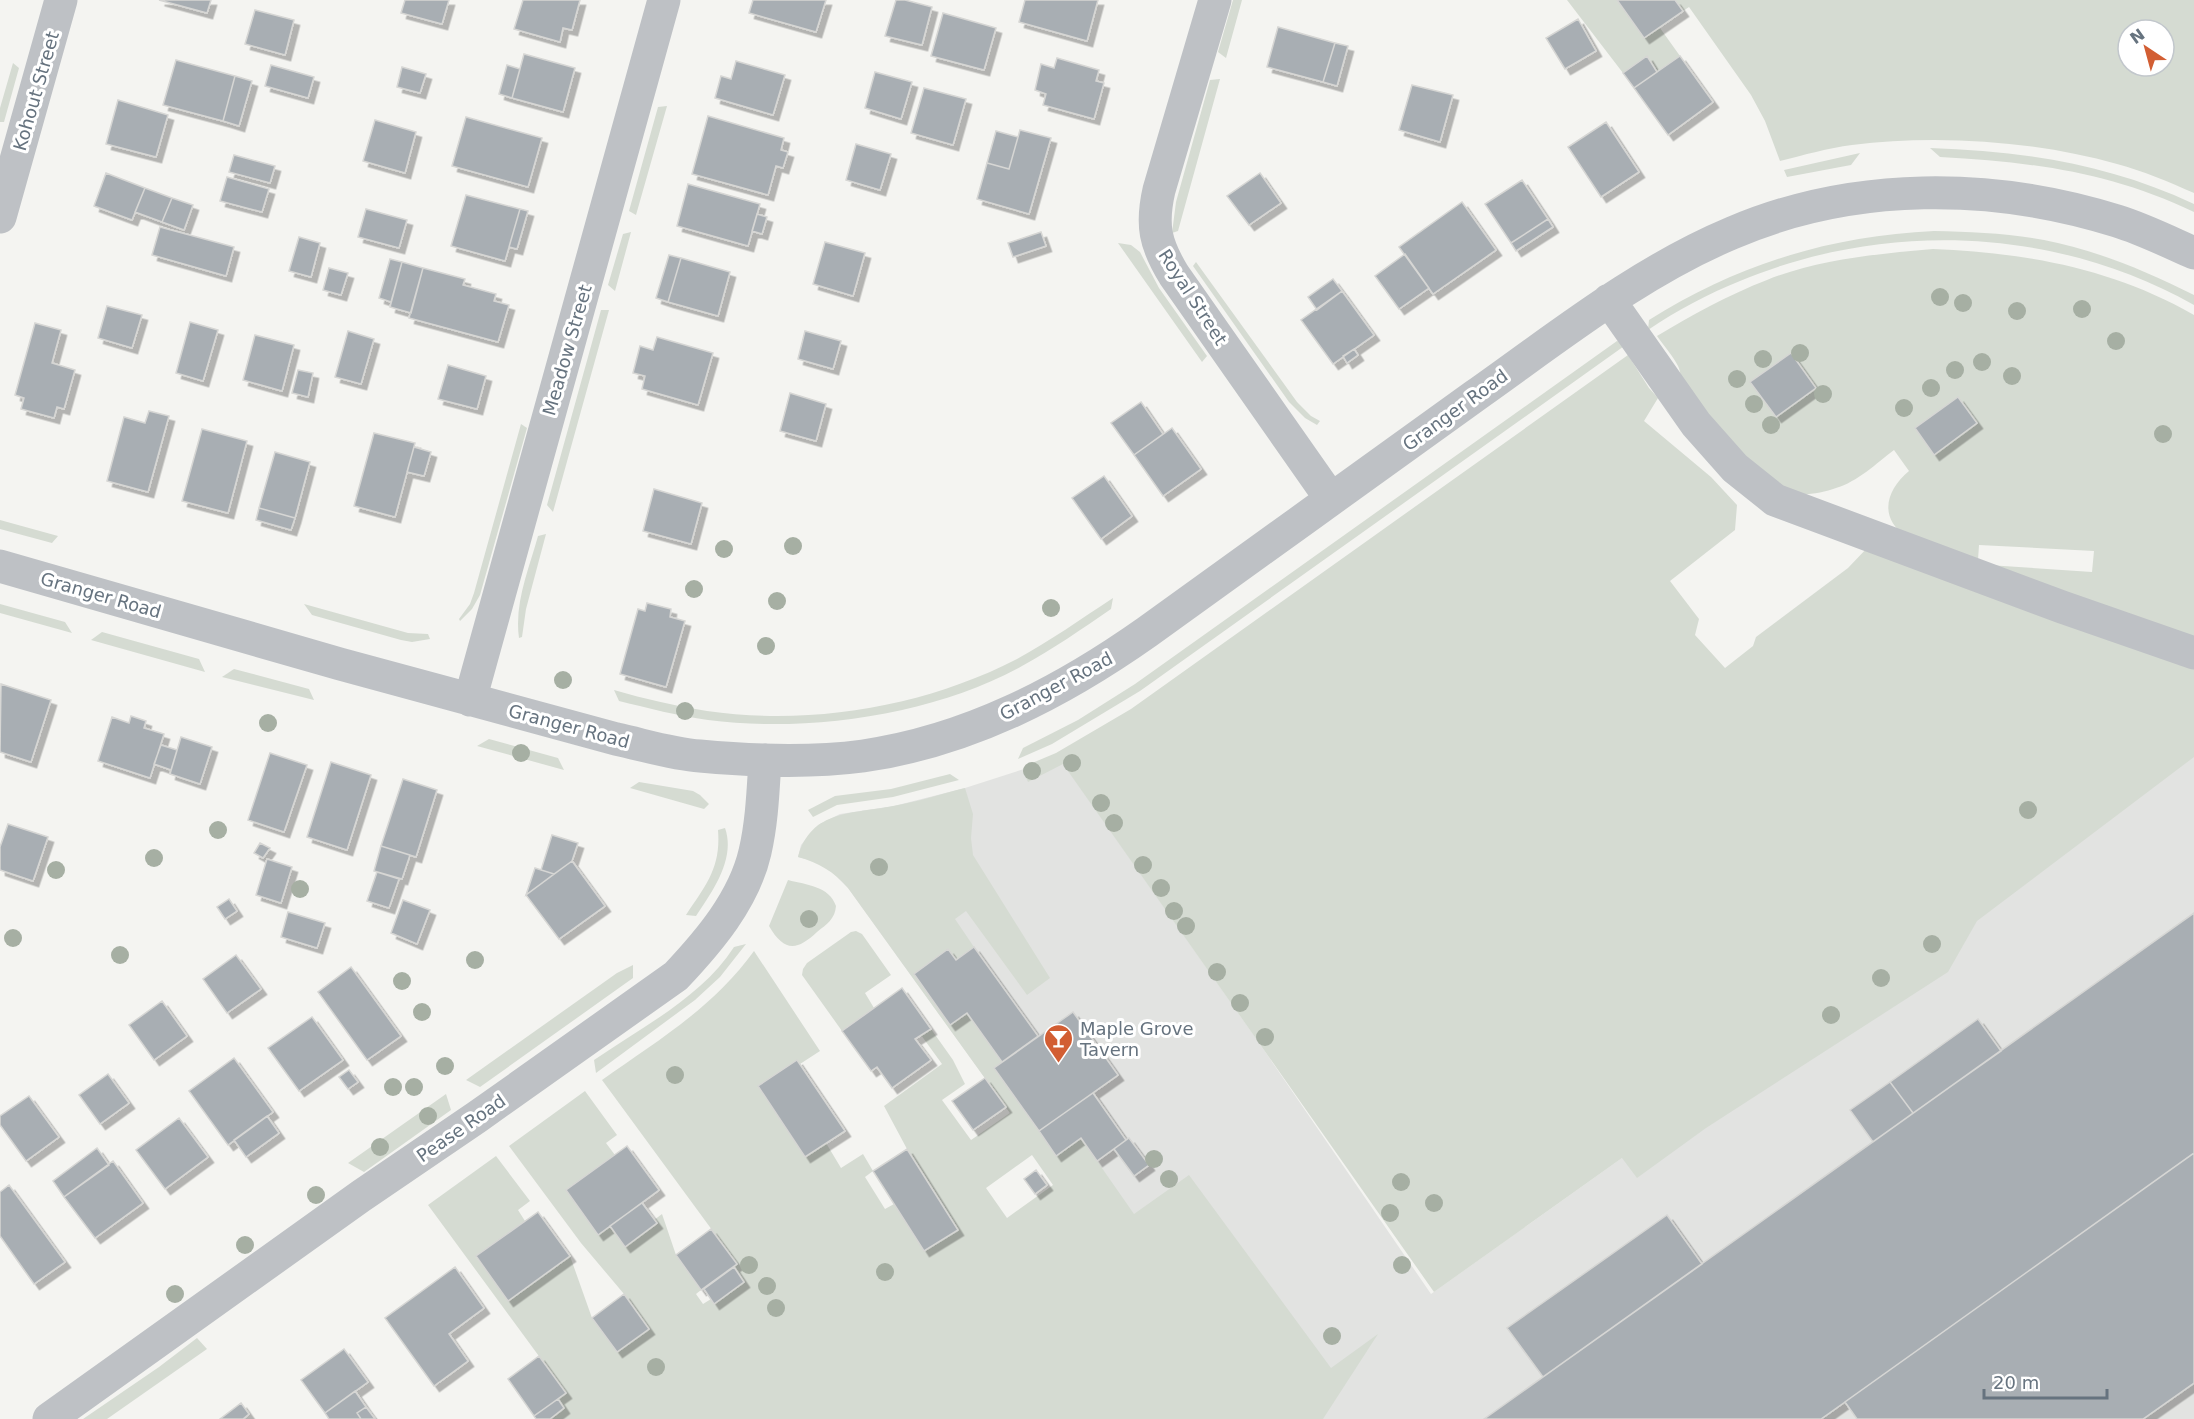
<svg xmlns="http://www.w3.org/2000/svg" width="2194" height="1419" font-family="'DejaVu Sans',sans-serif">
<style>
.built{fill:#e2e3e1}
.green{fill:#d5dbd2;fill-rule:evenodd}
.building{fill:#a8aeb3;stroke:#d6d6d4;stroke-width:1.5;filter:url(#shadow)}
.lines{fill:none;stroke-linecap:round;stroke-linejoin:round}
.minor{stroke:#bec1c5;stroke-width:33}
.tree{fill:#a6afa3}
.labels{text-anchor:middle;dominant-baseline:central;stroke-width:6;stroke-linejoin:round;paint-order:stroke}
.street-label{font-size:18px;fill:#66737f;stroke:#fff}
.poi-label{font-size:18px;fill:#66737f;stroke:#fff;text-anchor:start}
</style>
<defs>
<filter id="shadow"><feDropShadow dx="5.5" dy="5.5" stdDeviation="0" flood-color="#0004"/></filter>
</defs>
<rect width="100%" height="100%" fill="#f4f4f1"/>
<path class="built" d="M 2194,750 L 2194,1419 L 1257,1419 L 1010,1113 L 848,888 L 829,869 L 817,862 L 798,857 L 801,845 L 818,825 L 840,814 L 894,806 L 965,788 L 1024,769 L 1025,766 L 1063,763 L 1255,1037 L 1431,1294 Z"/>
<path class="green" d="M 1233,0 L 1242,0 L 1226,58 L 1218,52 Z
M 1567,0 L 1617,0 L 1644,38 L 1660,28 L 1680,56 L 1657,72 L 1647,57 L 1623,73 Z
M 1675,0 L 2194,0 L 2194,193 C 2169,182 2143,171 2117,164 C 2035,141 1937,134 1852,145 C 1828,148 1804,155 1780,161 L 1765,121 L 1751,95 L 1689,7 L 1683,11 ZM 2128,30 L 2164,30 L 2164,66 L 2128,66 Z
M 13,63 L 19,68 L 4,122 L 0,122 L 0,108 Z
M 1220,79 L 1178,231 L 1172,233 L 1176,202 L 1210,80 Z
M 667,106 L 636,215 L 629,211 L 658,107 Z
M 1930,148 C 2023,151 2109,164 2194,204 L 2194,212 C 2110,172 2032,162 1940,157 Z
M 1860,153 L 1851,165 L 1787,177 L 1784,170 Z
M 1934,231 C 1971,232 2008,233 2044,240 C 2096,250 2146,271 2194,295 L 2194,305 C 2056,227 1886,220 1740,281 C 1708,294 1677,310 1648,330 L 1649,320 C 1738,264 1830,236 1934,231 Z
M 631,232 L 615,291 L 608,285 L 623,234 Z
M 1118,243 L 1131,245 L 1140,252 L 1159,288 L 1207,356 L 1202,362 Z
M 1933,249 C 2026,253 2112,268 2194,315 L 2194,641 L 2168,634 L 1907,537 C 1878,518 1886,490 1909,471 L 1894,450 C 1877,463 1857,482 1836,488 C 1822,493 1801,497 1787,492 C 1754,482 1698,414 1683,384 C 1680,378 1681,372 1678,366 C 1673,356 1664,346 1657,336 C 1692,315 1728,295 1767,280 C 1819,259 1878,254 1933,249 ZM 1979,545 L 2094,551 L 2092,572 L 1988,565 L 1978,560 Z
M 1196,262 L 1297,402 L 1311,416 L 1320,421 L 1317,425 L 1305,418 L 1289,402 L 1193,266 Z
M 601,310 L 609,310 L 553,512 L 547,505 Z
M 1617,341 L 1627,344 L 1140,691 L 1052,744 L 1018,759 L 1023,748 L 1078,720 L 1135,684 Z
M 1628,355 L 1649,388 L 1658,398 L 1644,421 L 1711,477 L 1737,505 L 1735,530 L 1670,581 L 1699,619 L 1695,635 L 1725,668 L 1753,646 L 1756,637 L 1848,568 L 1869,546 L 2194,668 L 2194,757 L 1977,921 L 1948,972 L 1706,1128 L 1637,1178 L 1622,1158 L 1434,1292 L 1063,764 L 1028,782 L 1023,771 L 1025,766 L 1056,753 L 1131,709 Z
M 521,424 L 527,428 L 480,595 L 472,609 L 460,621 L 459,619 L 470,604 L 474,593 Z
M 0,520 L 58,536 L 52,543 L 0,529 Z
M 546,534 L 526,609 L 522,637 L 519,638 C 514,603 529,569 538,536 Z
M 1113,598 L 1111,609 C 1082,629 1053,649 1022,666 C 934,715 807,733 708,720 C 678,716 648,708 619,701 L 614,690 C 645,699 676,706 707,711 C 810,726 924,707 1017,659 C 1050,641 1081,619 1113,598 Z
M 0,604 L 65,622 L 72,633 L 0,613 Z
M 304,604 L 408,633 L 428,634 L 430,639 L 412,642 L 401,640 L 312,615 Z
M 102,632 L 199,659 L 205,672 L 91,640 Z
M 234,669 L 309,689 L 314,700 L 222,677 Z
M 489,739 L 558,758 L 564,770 L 477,746 Z
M 950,774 L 959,780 L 893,797 L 837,805 L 813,817 L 808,810 L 835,796 L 891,789 Z
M 639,782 L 693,791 L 700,795 L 709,804 L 704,809 L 630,788 Z
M 965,788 L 973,814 L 971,838 L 973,855 L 1050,978 L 1027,995 L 966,911 L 955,919 L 974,947 L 956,960 L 948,949 L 951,1024 L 967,1013 L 1002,1062 L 994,1068 L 1056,1155 L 1081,1138 L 1134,1214 L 1189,1175 L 1331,1368 L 1378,1334 L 1323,1419 L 550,1419 L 564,1408 L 558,1399 L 566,1393 L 428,1205 L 496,1156 L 530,1201 L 518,1210 L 525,1221 L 476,1257 L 509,1301 L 570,1256 L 592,1318 L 618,1352 L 649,1328 L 624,1294 L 581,1243 L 509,1146 L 585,1091 L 617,1135 L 606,1143 L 615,1155 L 566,1190 L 598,1234 L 610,1226 L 625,1247 L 657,1224 L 654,1220 L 662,1214 L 676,1255 L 701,1290 L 696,1294 L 703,1304 L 711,1299 L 715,1303 L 744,1282 L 734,1267 L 737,1264 L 602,1080 C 657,1041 714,1007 754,951 L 820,1051 L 800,1064 L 797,1060 L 758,1086 L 805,1157 L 826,1143 L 841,1168 L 863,1154 L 873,1171 L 865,1177 L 885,1209 L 894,1204 L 924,1251 L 958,1230 L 907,1149 L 884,1106 L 942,1064 L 921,1035 L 931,1029 L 953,1060 L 965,1084 L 942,1100 L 971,1140 L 1010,1113 L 848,888 C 833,871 819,863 798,857 C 811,809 854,814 893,806 C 917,802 941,794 965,788 ZM 1032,1155 L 1053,1185 L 1007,1218 L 986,1188 Z
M 725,828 C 736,859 712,892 696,916 L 686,915 C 706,885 721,868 718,830 Z
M 788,880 C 807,885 829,886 836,906 C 835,919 827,924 817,932 C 797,951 784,952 769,926 Z
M 856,931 L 862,934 L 891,975 L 865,993 L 874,1008 L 842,1031 L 802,975 L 803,969 L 807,963 L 851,932 Z
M 746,944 L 720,977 L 695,1000 L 596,1073 L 594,1060 C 642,1027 702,997 734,947 Z
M 633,965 L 633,978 L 480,1087 L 466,1080 L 617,973 Z
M 446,1094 L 451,1110 L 364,1172 L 348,1163 Z
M 197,1338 L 207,1349 L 107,1419 L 83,1419 L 159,1367 Z"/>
<path class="building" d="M 159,0 L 211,0 L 207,13 Z
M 405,0 L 449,0 L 442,24 L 401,13 Z
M 523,0 L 580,0 L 572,30 L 563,28 L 560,42 L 514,29 Z
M 753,0 L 826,0 L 816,32 L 749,13 Z
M 896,0 L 905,0 L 932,7 L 922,45 L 885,36 Z
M 1025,0 L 1098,0 L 1087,41 L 1019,22 Z
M 1617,0 L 1675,0 L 1683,11 L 1644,38 Z
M 255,10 L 294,20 L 285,55 L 245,44 Z
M 943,13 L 996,28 L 984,70 L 931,56 Z
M 1578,19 L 1596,51 L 1565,69 L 1546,38 Z
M 1278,27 L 1335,43 L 1323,82 L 1267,67 Z
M 1335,43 L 1348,46 L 1337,86 L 1323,82 Z
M 524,54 L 575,68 L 563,112 L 512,98 Z
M 1647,56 L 1657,72 L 1634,88 L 1623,73 Z
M 1680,56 L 1713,102 L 1668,135 L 1634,88 Z
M 1057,58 L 1099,70 L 1096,81 L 1104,83 L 1094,119 L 1043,105 L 1046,94 L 1035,90 L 1041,64 L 1054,68 Z
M 176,60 L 235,76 L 223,121 L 163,105 Z
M 736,61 L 785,75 L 773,115 L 715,98 L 721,76 L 731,79 Z
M 271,65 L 314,77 L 308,98 L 265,86 Z
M 507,65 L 520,69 L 512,98 L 499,94 Z
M 402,67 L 426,74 L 420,93 L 397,87 Z
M 875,72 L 912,82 L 901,119 L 865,108 Z
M 235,76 L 252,81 L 239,126 L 223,121 Z
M 1412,85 L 1453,95 L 1440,142 L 1399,130 Z
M 924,88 L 966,99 L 953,145 L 911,133 Z
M 118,100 L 168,115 L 156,157 L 106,144 Z
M 708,116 L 784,138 L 781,150 L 788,152 L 783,168 L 776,166 L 768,195 L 692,174 Z
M 466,117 L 542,138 L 528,187 L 452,166 Z
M 375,120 L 416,132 L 405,173 L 363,161 Z
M 1606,122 L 1639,172 L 1601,197 L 1568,147 Z
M 1020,130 L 1051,138 L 1029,214 L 977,199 L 987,163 L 1009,169 Z
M 996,131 L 1018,137 L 1009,169 L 987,163 Z
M 856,144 L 891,154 L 880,190 L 846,180 Z
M 234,155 L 275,166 L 270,183 L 229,172 Z
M 106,173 L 145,188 L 132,220 L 94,206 Z
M 1260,173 L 1281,203 L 1249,225 L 1227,196 Z
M 227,177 L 269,189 L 262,212 L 220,201 Z
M 1522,180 L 1548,219 L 1511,243 L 1485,204 Z
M 688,184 L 760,204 L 748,246 L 677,226 Z
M 145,188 L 172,198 L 162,222 L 135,212 Z
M 466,195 L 520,209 L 505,261 L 451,246 Z
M 172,198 L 193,205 L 184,230 L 162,222 Z
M 1462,202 L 1496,250 L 1433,294 L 1399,247 Z
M 366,209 L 407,220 L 399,248 L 358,237 Z
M 520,209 L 528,211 L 517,249 L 509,247 Z
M 757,214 L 767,217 L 762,234 L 752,231 Z
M 1548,219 L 1553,227 L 1516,251 L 1511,243 Z
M 160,227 L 234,247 L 226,276 L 152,255 Z
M 1041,232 L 1046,246 L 1013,257 L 1008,243 Z
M 299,237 L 320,243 L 311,277 L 289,271 Z
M 825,242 L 865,253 L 853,296 L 813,284 Z
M 1405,254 L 1429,288 L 1399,309 L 1375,276 Z
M 669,255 L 681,258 L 668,302 L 656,298 Z
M 681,258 L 730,272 L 718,316 L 668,302 Z
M 390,259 L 402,262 L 391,302 L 379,298 Z
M 402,262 L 423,268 L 411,313 L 390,307 Z
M 329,268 L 348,273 L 341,295 L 323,290 Z
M 423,268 L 465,279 L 463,285 L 496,294 L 494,301 L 509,305 L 498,342 L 409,318 Z
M 1333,279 L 1342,291 L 1317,310 L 1308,297 Z
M 1342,291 L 1374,335 L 1333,364 L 1301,320 Z
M 107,306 L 142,315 L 132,348 L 98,338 Z
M 190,322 L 218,330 L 203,381 L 176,373 Z
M 35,323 L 61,330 L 52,363 L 75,370 L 64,409 L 57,407 L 54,418 L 21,409 L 24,398 L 15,395 Z
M 348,331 L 374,339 L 361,384 L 335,377 Z
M 805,331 L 841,341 L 833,369 L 798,359 Z
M 255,335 L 294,345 L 282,391 L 243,380 Z
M 657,337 L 713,353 L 698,405 L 642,389 L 645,376 L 633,373 L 640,346 L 653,350 Z
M 1354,349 L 1358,355 L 1347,363 L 1343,356 Z
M 1791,353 L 1816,388 L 1776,417 L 1750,382 Z
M 448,365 L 486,376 L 477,409 L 438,399 Z
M 298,370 L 313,373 L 308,397 L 292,393 Z
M 790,393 L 826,404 L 816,441 L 780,431 Z
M 1958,397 L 1977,423 L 1934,455 L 1915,428 Z
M 1141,402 L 1163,434 L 1134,455 L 1111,423 Z
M 149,411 L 169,416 L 148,492 L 107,481 L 124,417 L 145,423 Z
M 1172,428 L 1201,469 L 1163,496 L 1134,455 Z
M 202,429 L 247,441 L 228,513 L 182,501 Z
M 374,433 L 415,443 L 395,517 L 354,506 Z
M 414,447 L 431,452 L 424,476 L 407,472 Z
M 275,452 L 310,462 L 295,518 L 259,508 Z
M 1104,476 L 1132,516 L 1101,539 L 1072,498 Z
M 654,489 L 702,503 L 691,544 L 643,531 Z
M 259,508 L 295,518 L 291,530 L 256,520 Z
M 647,603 L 671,609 L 670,617 L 685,621 L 666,687 L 620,674 L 638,609 L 645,611 Z
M 1,684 L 51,700 L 31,762 L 0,752 Z
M 131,716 L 146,721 L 144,728 L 164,734 L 150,778 L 98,761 L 112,717 L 129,723 Z
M 181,737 L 212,747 L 200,784 L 170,774 Z
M 161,745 L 177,750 L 171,770 L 154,764 Z
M 270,753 L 307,765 L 284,832 L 248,820 Z
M 331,762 L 371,775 L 347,850 L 307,837 Z
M 403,779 L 437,790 L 416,857 L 381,846 Z
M 8,824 L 48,837 L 33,881 L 0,870 L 0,847 Z
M 552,835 L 578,843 L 572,861 L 554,874 L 541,870 Z
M 260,843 L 270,848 L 263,858 L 254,853 Z
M 381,846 L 410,855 L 402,879 L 374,871 Z
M 267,859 L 292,867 L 281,903 L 256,895 Z
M 572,861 L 605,906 L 559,939 L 526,895 Z
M 535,868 L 554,874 L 526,895 Z
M 377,872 L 399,879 L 389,908 L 367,901 Z
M 229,899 L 237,911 L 225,919 L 217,907 Z
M 403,900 L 430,910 L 417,944 L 391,933 Z
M 288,912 L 325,923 L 317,948 L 281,937 Z
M 2194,913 L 2194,1153 L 1845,1402 L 1821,1419 L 1484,1419 Z
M 974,947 L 1038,1036 L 1002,1062 L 967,1013 L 950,1025 L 914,974 L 948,949 L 956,960 Z
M 236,955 L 261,989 L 227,1013 L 203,979 Z
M 351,967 L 401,1036 L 367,1060 L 318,992 Z
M 902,988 L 931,1029 L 915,1039 L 931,1060 L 892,1088 L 877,1067 L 871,1071 L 842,1031 Z
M 162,1001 L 187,1036 L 154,1060 L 129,1025 Z
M 1073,1012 L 1118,1075 L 1039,1131 L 994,1068 Z
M 312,1017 L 343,1060 L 299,1091 L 268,1048 Z
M 1978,1019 L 2001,1051 L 1913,1113 L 1890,1082 Z
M 234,1058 L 273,1112 L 228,1145 L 189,1091 Z
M 797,1060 L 845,1131 L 805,1157 L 758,1086 Z
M 349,1070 L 358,1082 L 348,1089 L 339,1077 Z
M 108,1074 L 129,1103 L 100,1124 L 79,1095 Z
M 985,1078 L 1006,1107 L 973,1130 L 952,1101 Z
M 1890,1082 L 1913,1113 L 1873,1142 L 1850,1110 Z
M 1093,1093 L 1126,1140 L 1097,1161 L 1081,1138 L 1056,1156 L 1039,1131 Z
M 29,1096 L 59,1137 L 26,1161 L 0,1125 L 0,1116 Z
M 267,1116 L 279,1133 L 246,1157 L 234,1140 Z
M 179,1118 L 208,1157 L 165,1189 L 136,1150 Z
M 1129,1138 L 1149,1165 L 1134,1176 L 1114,1149 Z
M 627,1146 L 659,1190 L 598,1235 L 566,1190 Z
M 97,1148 L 109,1165 L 64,1197 L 53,1181 Z
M 907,1149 L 958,1230 L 924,1251 L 873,1171 Z
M 2194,1153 L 2194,1383 L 2143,1419 L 1857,1419 L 1845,1402 Z
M 113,1161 L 143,1203 L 95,1238 L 64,1197 Z
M 1036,1170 L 1047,1185 L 1035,1194 L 1024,1179 Z
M 9,1185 L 65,1262 L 34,1284 L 0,1236 L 0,1192 Z
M 642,1203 L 657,1223 L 625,1247 L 610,1226 Z
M 538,1212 L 570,1256 L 508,1301 L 476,1256 Z
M 1667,1215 L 1702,1264 L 1543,1377 L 1507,1328 Z
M 711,1229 L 737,1264 L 701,1290 L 676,1255 Z
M 455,1267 L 484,1308 L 449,1334 L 468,1361 L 434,1386 L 385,1318 Z
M 734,1267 L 744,1282 L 714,1304 L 704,1289 Z
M 624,1294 L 649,1329 L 617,1352 L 592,1318 Z
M 344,1349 L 368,1382 L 325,1413 L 301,1380 Z
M 539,1356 L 566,1393 L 534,1416 L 508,1379 Z
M 355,1391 L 366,1407 L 357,1413 L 361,1419 L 329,1419 L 325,1413 Z
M 558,1399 L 564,1408 L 550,1419 L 536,1419 L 534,1416 Z
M 241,1403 L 249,1414 L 243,1419 L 220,1419 Z
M 366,1407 L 375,1419 L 361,1419 L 357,1413 Z"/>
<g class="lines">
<path class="minor" d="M 1215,0 L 1159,190 C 1151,225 1155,244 1174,275 L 1331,499
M 0,217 L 61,0
M 1609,300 L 1696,424 L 1735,468 L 1775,500 L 2062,607 L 2194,653
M 0,566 L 340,664 L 616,739 C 644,745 672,754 700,756 C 754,761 810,763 863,756 C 968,741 1062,692 1147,632 C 1257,553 1366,474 1476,395 C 1558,337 1639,272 1732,233 C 1853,181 1993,182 2117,221 C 2143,229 2169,242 2194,253
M 470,700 L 664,0
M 49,1419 L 361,1196 L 477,1117 L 676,976 C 709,941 744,900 755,852 C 762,822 763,791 765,760"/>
</g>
<g class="tree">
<circle cx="1940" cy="297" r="9"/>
<circle cx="1963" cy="303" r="9"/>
<circle cx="2082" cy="309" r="9"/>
<circle cx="2017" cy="311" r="9"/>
<circle cx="2116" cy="341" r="9"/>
<circle cx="1800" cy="353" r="9"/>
<circle cx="1763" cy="359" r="9"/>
<circle cx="1982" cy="362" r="9"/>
<circle cx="1955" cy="370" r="9"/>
<circle cx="2012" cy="376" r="9"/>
<circle cx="1737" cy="379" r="9"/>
<circle cx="1931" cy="388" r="9"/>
<circle cx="1823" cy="394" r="9"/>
<circle cx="1754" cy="404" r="9"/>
<circle cx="1904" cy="408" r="9"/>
<circle cx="1771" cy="425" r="9"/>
<circle cx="2163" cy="434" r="9"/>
<circle cx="793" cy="546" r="9"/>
<circle cx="724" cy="549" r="9"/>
<circle cx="694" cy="589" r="9"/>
<circle cx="777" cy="601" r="9"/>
<circle cx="1051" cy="608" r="9"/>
<circle cx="766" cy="646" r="9"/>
<circle cx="563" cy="680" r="9"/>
<circle cx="685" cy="711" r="9"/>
<circle cx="268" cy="723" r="9"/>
<circle cx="521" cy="753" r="9"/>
<circle cx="1072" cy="763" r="9"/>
<circle cx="1032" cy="771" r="9"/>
<circle cx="1101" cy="803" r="9"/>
<circle cx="2028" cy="810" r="9"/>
<circle cx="1114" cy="823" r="9"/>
<circle cx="218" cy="830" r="9"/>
<circle cx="154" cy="858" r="9"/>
<circle cx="1143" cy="865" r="9"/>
<circle cx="879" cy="867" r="9"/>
<circle cx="56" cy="870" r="9"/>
<circle cx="1161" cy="888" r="9"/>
<circle cx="300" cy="889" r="9"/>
<circle cx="1174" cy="911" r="9"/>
<circle cx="809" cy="919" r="9"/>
<circle cx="1186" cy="926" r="9"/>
<circle cx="13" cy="938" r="9"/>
<circle cx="1932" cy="944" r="9"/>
<circle cx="120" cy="955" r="9"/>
<circle cx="475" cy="960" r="9"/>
<circle cx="1217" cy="972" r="9"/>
<circle cx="1881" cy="978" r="9"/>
<circle cx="402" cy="981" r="9"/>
<circle cx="1240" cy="1003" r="9"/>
<circle cx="422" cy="1012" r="9"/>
<circle cx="1831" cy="1015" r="9"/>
<circle cx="1265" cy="1037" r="9"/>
<circle cx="445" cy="1066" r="9"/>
<circle cx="675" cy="1075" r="9"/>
<circle cx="393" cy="1087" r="9"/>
<circle cx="414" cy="1087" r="9"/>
<circle cx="428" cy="1116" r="9"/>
<circle cx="380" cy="1147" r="9"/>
<circle cx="1154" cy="1159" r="9"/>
<circle cx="1169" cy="1179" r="9"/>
<circle cx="1401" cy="1182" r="9"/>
<circle cx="316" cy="1195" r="9"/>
<circle cx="1434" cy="1203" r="9"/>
<circle cx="1390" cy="1213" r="9"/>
<circle cx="245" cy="1245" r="9"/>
<circle cx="749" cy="1265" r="9"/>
<circle cx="1402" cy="1265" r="9"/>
<circle cx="885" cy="1272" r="9"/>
<circle cx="767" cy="1286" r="9"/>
<circle cx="175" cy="1294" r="9"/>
<circle cx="776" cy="1308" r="9"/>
<circle cx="1332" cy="1336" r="9"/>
<circle cx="656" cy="1367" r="9"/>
</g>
<defs>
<symbol id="bar-pin" viewBox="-11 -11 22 30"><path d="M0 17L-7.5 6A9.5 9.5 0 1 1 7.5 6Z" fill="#d25e33" stroke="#fff"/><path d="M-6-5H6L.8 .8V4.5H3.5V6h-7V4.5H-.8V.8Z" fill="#fff"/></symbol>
</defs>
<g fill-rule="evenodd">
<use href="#bar-pin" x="1042" y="1022" width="33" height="45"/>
</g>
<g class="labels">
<g class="street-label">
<text transform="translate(36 91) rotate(-74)">Kohout Street</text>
<text transform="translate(1193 297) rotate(57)">Royal Street</text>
<text transform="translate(567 350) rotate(-74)">Meadow Street</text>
<text transform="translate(1455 410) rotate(-36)">Granger Road</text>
<text transform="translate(101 595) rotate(16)">Granger Road</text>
<text transform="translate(1056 686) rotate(-28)">Granger Road</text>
<text transform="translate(569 726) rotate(15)">Granger Road</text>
<text transform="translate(461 1128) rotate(-35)">Pease Road</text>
</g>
<g class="poi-label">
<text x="1080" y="1028">Maple Grove<tspan x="1080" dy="21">Tavern</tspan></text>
</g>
</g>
<g transform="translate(2146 48) rotate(324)"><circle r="28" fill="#ffffff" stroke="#c2c7cc" stroke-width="1.5"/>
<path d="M0-4.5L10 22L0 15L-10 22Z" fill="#d25e33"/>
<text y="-9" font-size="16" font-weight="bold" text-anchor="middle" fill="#66737f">N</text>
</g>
<path d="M1984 1389v9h123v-9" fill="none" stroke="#66737f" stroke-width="3"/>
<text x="1993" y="1389" font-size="18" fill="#66737f" stroke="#ffffff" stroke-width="4.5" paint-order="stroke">20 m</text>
</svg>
